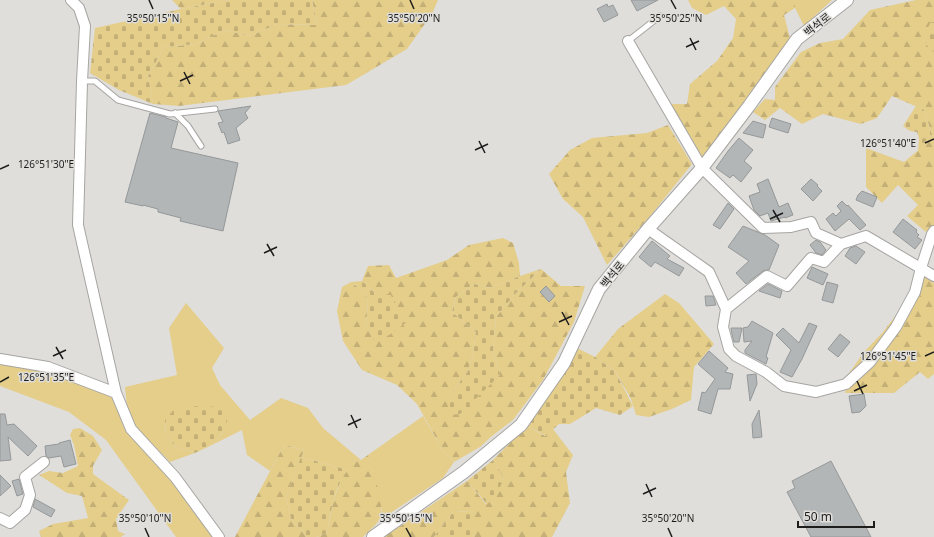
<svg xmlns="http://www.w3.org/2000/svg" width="934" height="537" font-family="'Noto Sans','Noto Sans KR',sans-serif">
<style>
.grass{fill:#e5ce8a}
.forest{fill:url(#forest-firs)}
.cemetery{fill:url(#cemetery-stones)}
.building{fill:#b3b6b7;stroke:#959899}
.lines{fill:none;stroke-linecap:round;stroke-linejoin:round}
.service-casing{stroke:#a6a5a2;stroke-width:7}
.minor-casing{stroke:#a6a5a2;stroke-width:12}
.tertiary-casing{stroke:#a6a5a2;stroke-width:14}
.service{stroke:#fff;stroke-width:5}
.minor{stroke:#fff;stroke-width:10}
.tertiary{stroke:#fff;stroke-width:12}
.ticks{fill:none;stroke:#1d1d1c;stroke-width:1.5}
.labels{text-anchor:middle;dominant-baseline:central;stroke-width:3;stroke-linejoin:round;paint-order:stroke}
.street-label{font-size:11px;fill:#1d1d1c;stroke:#dfdedb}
.ticks-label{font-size:10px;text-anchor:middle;fill:#1d1d1c;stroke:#dfdedb;stroke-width:3;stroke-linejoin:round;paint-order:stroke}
</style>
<defs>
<pattern id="forest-firs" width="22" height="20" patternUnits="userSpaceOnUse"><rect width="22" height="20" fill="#e5ce8a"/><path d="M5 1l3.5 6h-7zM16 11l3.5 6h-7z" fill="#c4b076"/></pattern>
<pattern id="cemetery-stones" width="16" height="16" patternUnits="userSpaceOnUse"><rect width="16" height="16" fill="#e5ce8a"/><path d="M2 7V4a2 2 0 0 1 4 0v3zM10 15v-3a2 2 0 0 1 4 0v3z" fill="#c4b076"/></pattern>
</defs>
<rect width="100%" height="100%" fill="#dfdedb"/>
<path class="grass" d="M 795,0 L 832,0 L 804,26 L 795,8 Z
M 186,303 L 224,348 L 212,368 L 220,385 L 250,420 L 281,398 L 308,408 L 323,428 L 361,460 L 354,461 L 348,470 L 301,457 L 304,450 L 284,445 L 270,471 L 247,455 L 242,430 L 214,444 L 224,431 L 165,420 L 166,435 L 176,447 L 195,453 L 170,462 L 136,427 L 127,407 L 125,387 L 177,375 L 169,328 Z
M 0,363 L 38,368 L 56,376 L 113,397 L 124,428 L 174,482 L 213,537 L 176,537 L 106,440 L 69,412 L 0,386 Z
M 423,416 L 442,449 L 454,462 L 443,478 L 380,520 L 382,510 L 368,455 Z"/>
<path class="forest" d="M 172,0 L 229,0 L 181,9 Z
M 312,0 L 438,0 L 432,14 L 407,49 L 346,85 L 179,106 L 153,104 L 148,76 L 164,47 L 196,44 L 225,30 L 250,36 L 277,24 L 317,25 Z
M 688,0 L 795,0 L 795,8 L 784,15 L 790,38 L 750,95 L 735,118 L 702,157 L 671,104 L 687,104 L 690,84 L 717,61 L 733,38 L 736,19 L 724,6 L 706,15 L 692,8 Z
M 916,0 L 934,0 L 934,225 L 926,232 L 907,216 L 918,205 L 898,185 L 882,203 L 866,187 L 866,148 L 904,162 L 933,138 L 924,110 L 892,96 L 877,118 L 861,124 L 823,114 L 802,124 L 780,108 L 765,120 L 753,112 L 765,99 L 775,100 L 775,87 L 801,52 L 820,43 L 843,39 L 870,10 Z
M 668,125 L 692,164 L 651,215 L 607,265 L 583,217 L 563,199 L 549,174 L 570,150 L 592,138 L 647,133 Z
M 503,238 L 513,243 L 519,263 L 520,276 L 491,288 L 474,284 L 456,297 L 452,312 L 476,332 L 473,354 L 468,371 L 451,394 L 500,375 L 493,351 L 496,317 L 515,294 L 541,269 L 561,286 L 585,286 L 574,322 L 543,380 L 513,420 L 492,436 L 480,447 L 454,462 L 442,449 L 417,404 L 397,385 L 362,370 L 343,341 L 337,311 L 342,287 L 351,282 L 364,292 L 368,303 L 366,325 L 376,342 L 378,296 L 362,281 L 368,266 L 389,265 L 396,278 L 447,260 L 469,245 Z
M 925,277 L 934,283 L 934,374 L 928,379 L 920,372 L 894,393 L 845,393 L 847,376 L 864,352 L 883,332 Z
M 665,294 L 679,303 L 714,344 L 694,367 L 691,400 L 672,409 L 649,417 L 636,415 L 631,399 L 615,371 L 595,357 L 618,329 Z
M 527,426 L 545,436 L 553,429 L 573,455 L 566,472 L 570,503 L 552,537 L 473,537 L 474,534 L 474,515 L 470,511 L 453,512 L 434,537 L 384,537 L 467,481 L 486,504 L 504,479 L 493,460 Z
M 80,428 L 93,436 L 102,450 L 93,466 L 93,474 L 129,500 L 116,519 L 118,531 L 125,534 L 121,537 L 41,537 L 39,531 L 53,524 L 88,518 L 82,496 L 67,493 L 39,475 L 49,471 L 63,473 L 78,466 L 74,445 L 70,435 L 73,429 Z
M 284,445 L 304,450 L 286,497 L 291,519 L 307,537 L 235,537 Z
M 368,455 C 372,468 386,507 380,519 C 378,523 367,533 363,537 L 316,537 L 327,533 L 333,502 L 342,477 L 354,461 L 361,460 Z"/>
<path class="cemetery" d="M 229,0 L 312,0 L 317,25 L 277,24 L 250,36 L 225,30 L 196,44 L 164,47 L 148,76 L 153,104 L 119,90 L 90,73 L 95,28 L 181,9 Z
M 931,22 L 934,22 L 934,52 L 929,48 L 922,38 Z
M 916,106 L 924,110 L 933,138 L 918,151 L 919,138 L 917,132 L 910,131 L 903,126 Z
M 541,269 L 515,294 L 496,317 L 493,351 L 500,375 L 460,414 L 447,415 L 451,394 L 468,371 L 473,354 L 476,332 L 452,312 L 456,297 L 474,284 L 491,288 L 520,276 Z
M 362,281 L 378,296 L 390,294 L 407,322 L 389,335 L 375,342 L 366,325 L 368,303 L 364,292 L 351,282 Z
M 577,348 L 595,357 L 615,371 L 633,406 L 620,415 L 596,408 L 570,424 L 559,424 L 546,436 L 527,426 Z
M 199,406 L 220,407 L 227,421 L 224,431 L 214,444 L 195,453 L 176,447 L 166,435 L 165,420 L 175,408 Z
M 301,457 L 348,470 C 334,487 331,512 327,533 L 316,537 L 307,537 L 291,519 L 286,497 Z
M 493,460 L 504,479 L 494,499 L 487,504 L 467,481 Z
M 470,511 L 474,515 L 474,534 L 473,537 L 434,537 L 453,512 Z"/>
<path class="building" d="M 631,0 L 658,0 L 637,11 Z
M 607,4 L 608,7 L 613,5 L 618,15 L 604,22 L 597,9 Z
M 251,106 L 245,113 L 248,118 L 236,128 L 240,140 L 228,144 L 224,132 L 222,133 L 218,123 L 223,122 L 218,111 Z
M 150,113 L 166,117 L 166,118 L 178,122 L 171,148 L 238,163 L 223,231 L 180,221 L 181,218 L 158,212 L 158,209 L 143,205 L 143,206 L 125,202 Z
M 772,118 L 791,124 L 788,133 L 769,127 Z
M 753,121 L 766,125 L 763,138 L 743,133 Z
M 739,138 L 753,150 L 744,161 L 752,168 L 741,182 L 733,175 L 730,178 L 716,168 L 728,151 Z
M 768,179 L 779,207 L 788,203 L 793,215 L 785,218 L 785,217 L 771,221 L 768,213 L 760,216 L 754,210 L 749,196 L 760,192 L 757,184 Z
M 811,179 L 818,185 L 817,186 L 822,191 L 813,201 L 801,189 Z
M 862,191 L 877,197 L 873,207 L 856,200 L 858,195 Z
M 842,201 L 847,206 L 848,205 L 866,225 L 860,230 L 849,219 L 835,231 L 826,219 L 833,213 L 836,216 L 841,211 L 837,206 Z
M 728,203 L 734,209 L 720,229 L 713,225 Z
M 903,219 L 917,230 L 916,232 L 919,235 L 917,237 L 922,240 L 915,249 L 893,232 Z
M 743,226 L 765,235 L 779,245 L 769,270 L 766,270 L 763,271 L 746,284 L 736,273 L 749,261 L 728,247 Z
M 816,240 L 820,242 L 826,250 L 822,255 L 816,253 L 810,245 Z
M 652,241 L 670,256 L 667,259 L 684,268 L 679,276 L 655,262 L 651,267 L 639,257 Z
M 856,246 L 865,252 L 856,264 L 845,256 L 850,248 Z
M 812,267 L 828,274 L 823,285 L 807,278 Z
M 827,282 L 838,285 L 833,303 L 822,300 Z
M 768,284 L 782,291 L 780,298 L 759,291 Z
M 546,286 L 555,296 L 549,302 L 540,292 Z
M 705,296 L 713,296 L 716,305 L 706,306 Z
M 752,321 L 773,333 L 766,357 L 768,358 L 766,364 L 745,353 L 745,350 L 752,341 L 744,342 L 743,328 L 748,327 Z
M 809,323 L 817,326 L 802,359 L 792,377 L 780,372 L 791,350 L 776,335 L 783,328 L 799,343 Z
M 731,328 L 742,328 L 739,342 L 734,342 L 732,334 Z
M 840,334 L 850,342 L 838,357 L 828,349 Z
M 709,351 L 728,368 L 725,372 L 733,374 L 730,389 L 718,389 L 711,414 L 698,410 L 702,392 L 705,393 L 715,379 L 698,364 Z
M 756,374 L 757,384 L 750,401 L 747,375 Z
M 864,394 L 866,406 L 860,412 L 852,413 L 849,396 Z
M 759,410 L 762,437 L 753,438 L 752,424 Z
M 0,414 L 5,414 L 7,425 L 14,424 L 37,446 L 28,456 L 8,437 L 11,460 L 0,461 Z
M 70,440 L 76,464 L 64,467 L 61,456 L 49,458 L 46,456 L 45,446 L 59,444 L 59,443 Z
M 831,461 L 871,537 L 811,537 L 787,492 L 795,488 L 792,481 Z
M 0,475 L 11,486 L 0,496 Z
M 19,479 L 23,494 L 17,496 L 12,481 Z
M 35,499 L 55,510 L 51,517 L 33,507 Z"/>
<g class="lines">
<defs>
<path id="service" d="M 628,41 L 660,16
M 82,81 L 95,81 L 118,100 L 170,114 L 215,109
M 175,113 L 188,126 L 201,146"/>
<path id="minor" d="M 71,0 L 79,8 L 85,26 L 82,81 L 78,225 L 116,393 L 131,429 L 175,477 L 219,537
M 628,41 L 702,168 L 763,228 L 791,227 L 811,222 L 816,233 L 841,244
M 648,229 L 709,272 L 726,309 L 723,327 L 729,349 L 736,356 L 766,372 L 784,386 L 816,392 L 846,384 L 870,362 L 896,327 L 915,292 L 921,268 L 932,234 L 934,231
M 726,309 L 767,276 L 787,286 L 811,258 L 824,262 L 841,244 L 866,236 L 934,276
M 0,359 L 48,367 L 116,393
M 0,518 L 10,523 L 25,510 L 30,495 L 25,477 L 44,462"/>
<path id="tertiary" d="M 373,537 L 464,472 L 521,425 L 564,363 L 599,289 L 648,229 L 702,168 L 749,106 L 797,39 L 847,0"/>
</defs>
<use href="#service" class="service-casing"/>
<use href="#minor" class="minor-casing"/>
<use href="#tertiary" class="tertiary-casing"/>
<use href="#service" class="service"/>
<use href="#minor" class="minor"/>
<use href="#tertiary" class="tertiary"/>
</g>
<path class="ticks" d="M 149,0 L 153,9M 410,0 L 414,9M 671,0 L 676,9M 690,38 L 696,50M 686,47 L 699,41M 184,72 L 190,84M 180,81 L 193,75M 479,141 L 485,153M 925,143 L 934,139M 475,150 L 488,144M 0,169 L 9,165M 773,210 L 780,222M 770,219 L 783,213M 267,244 L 274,256M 264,253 L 277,247M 562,312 L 569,325M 559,322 L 572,316M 56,347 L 63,359M 53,356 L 66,350M 925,356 L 934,352M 857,381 L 863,394M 0,382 L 9,377M 854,391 L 867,385M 351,415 L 357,428M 348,425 L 361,419M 646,484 L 652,497M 643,494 L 656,488M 145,528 L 149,537M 406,528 L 411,537M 668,528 L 672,537"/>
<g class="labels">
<g class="street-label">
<text transform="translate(817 24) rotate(-38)">백석로</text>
<text transform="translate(612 274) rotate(-51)">백석로</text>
</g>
</g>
<g class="ticks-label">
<text x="153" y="22">35°50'15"N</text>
<text x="414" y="22">35°50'20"N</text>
<text x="676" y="22">35°50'25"N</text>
<text x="888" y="147">126°51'40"E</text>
<text x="46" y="168">126°51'30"E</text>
<text x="888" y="360">126°51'45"E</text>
<text x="46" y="381">126°51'35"E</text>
<text x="145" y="522">35°50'10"N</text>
<text x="406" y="522">35°50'15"N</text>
<text x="668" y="522">35°50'20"N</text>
</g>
<path d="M798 521v6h76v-6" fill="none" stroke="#1d1d1c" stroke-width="2"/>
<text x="804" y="521" font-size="12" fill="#1d1d1c" stroke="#dfdedb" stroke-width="3" paint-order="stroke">50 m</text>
</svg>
